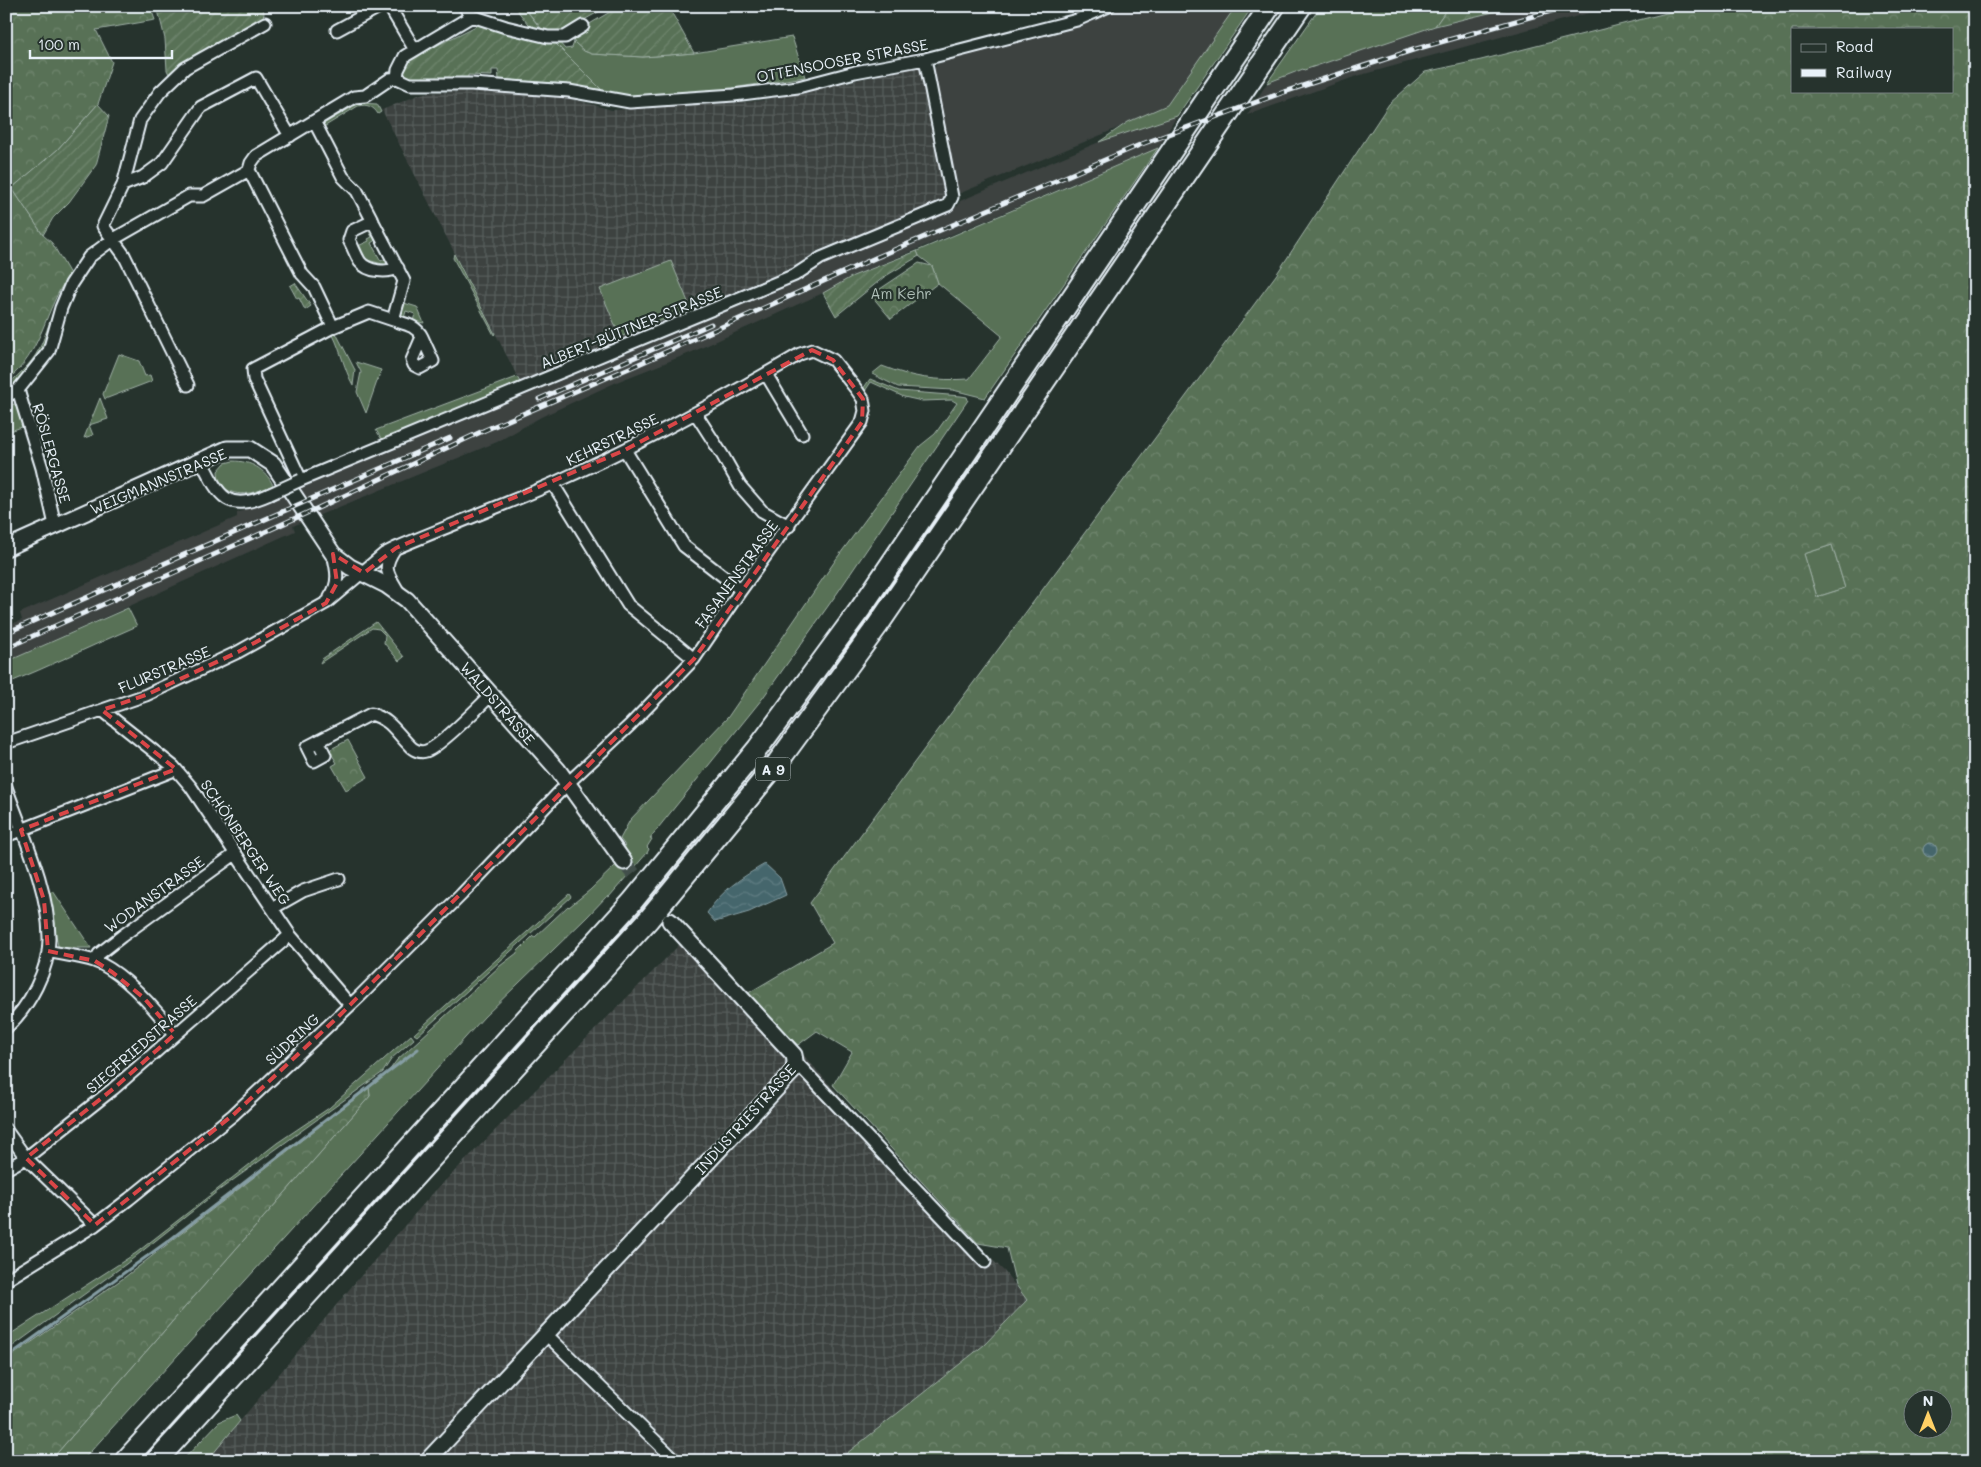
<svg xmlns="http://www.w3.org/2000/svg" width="1981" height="1467" font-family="Mali,sans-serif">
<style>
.built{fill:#3c4240}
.industrial{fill:url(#industrial-grid)}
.grass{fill:#587156;stroke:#a0b1a7}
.forest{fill:url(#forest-crowns);stroke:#a0b1a7;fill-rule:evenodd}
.garden{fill:url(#garden-furrows);stroke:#a0b1a7}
.water{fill:url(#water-waves);stroke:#869ea4}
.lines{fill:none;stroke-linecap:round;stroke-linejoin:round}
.stream{stroke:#869ea4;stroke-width:3}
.secondary-tunnel{stroke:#43504b;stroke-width:15;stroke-dasharray:15 8;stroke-linecap:butt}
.street-casing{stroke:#e8f1f8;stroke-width:15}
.secondary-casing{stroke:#e8f1f8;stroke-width:19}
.highway-casing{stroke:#e8f1f8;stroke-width:24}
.street{stroke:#26332d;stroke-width:11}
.secondary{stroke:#26332d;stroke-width:15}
.highway{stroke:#26332d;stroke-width:20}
.rail-casing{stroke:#e8f1f8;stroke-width:5}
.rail{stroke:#26332d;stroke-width:3;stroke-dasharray:9;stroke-linecap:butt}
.street-bridge-casing{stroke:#e8f1f8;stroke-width:15;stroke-linecap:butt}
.street-bridge{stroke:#26332d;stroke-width:11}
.marked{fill:none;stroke:#d94647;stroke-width:4;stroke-dasharray:10 6;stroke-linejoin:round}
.labels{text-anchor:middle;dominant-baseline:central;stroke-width:4.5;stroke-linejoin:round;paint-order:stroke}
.shield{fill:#26332d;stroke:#aeb8bb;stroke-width:1}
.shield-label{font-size:14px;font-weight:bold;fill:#e8f1f8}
.street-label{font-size:15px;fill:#e8f1f8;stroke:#26332d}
.park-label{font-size:15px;fill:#aebeb7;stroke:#26332d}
</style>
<defs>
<pattern id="industrial-grid" width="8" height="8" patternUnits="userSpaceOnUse" patternTransform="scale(1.25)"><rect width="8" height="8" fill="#3c4240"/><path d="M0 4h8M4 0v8" fill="none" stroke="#585e5c"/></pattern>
<pattern id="forest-crowns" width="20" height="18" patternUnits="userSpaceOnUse" patternTransform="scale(1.25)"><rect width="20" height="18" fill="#587156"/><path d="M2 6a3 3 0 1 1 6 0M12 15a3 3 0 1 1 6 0" fill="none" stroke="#70866f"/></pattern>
<pattern id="garden-furrows" width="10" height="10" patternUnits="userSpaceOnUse" patternTransform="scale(1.25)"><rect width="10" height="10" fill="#587156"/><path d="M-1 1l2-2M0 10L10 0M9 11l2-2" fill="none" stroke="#70866f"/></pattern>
<pattern id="water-waves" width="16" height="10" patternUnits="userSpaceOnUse" patternTransform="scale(1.25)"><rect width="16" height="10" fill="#45666c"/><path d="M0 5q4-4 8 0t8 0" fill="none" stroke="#607c82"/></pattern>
</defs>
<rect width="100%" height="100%" fill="#26332d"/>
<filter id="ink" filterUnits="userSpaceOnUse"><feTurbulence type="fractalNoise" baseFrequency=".02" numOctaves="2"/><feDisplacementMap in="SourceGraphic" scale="10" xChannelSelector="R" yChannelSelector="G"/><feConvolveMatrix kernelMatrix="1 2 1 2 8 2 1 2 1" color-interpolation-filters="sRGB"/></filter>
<g filter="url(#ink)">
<path class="built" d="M 1121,6 L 1236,6 L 1167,105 L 1113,130 L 956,195 L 932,74 L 939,60 L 1081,25 Z
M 1515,6 L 1615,6 L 1357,76 L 1247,115 L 1267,83 L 1303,69 L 1304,70 L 1435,26 Z
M 1177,116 L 1158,148 L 853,276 L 823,293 L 690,353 L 619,381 L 541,417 L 497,442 L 293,526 L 295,531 L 6,662 L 6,626 L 22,620 L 20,613 L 237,517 L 237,513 L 584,371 L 792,283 L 838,254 L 925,220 L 958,206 L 960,201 L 1099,142 Z"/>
<path class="industrial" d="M 926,65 L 950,199 L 817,251 L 800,268 L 660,330 L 520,382 L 382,110 L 423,93 L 473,91 L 569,98 L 612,110 L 758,101 Z
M 680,944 L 791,1041 L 937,1206 L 1004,1271 L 1027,1300 L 984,1345 L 837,1461 L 207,1461 L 352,1286 L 433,1193 Z"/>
<path class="grass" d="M 514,6 L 523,6 L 544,33 L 531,28 Z
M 1236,6 L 1253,6 L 1177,116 L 1099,142 L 1128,122 L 1167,105 Z
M 1321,6 L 1449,6 L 1435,26 L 1304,70 L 1303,69 L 1267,83 Z
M 792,37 L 805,77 L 699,93 L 649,96 L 623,96 L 605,93 L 553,41 L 558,41 L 565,49 L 572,48 L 574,42 L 584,51 L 592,54 L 643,57 L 694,53 Z
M 359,103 L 377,104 L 381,112 L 378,114 C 373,106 367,104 358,106 L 322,128 L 322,125 Z
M 1158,148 L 985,398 L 953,390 L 898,387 L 872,374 L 882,366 C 913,378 936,381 969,379 L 1002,336 L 938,283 L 932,266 L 919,256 L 917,251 Z
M 372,230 L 377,239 L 371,243 L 381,261 L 387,258 L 386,265 L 364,259 L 358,246 L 369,241 L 368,239 L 372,237 L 369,231 Z
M 671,261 L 691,309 L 620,337 L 600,289 Z
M 62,292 C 52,333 44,361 10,388 L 7,385 C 21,373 35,360 42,343 C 49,326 53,309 62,292 Z
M 404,303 L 417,307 L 424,323 L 413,321 L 415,314 L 406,311 L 404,318 L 400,312 Z
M 336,333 L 355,370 L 353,385 C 344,369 341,351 333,335 Z
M 119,354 L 139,361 L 145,376 L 150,375 L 152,381 L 105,399 L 103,394 Z
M 356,362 L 381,370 L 366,413 L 357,392 L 361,372 Z
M 517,377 L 520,382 L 384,439 L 381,438 L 376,430 Z
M 870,379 L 899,391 L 961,396 L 967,397 L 968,400 L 838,592 L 762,699 L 650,838 L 652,839 L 647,847 L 649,849 L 647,853 L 609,897 L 607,896 L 587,917 L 484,1017 L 82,1461 L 50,1461 L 370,1096 L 369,1088 L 386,1075 L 397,1060 L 500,966 L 517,953 L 517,952 L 533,936 L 535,937 L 568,906 L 569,907 L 590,890 L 616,865 L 619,868 L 628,857 L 624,844 L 620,839 L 630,820 L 728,717 L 837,558 L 920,446 L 935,434 L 957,403 L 952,400 L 922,401 L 904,397 L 871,382 L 865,391 L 863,389 Z
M 100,398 L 108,419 L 89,425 L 93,435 L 84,438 Z
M 17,403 L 25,426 L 7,432 L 6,407 Z
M 233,461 C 251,461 265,469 273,485 C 256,493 232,501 219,482 L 218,471 L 225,463 Z
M 1832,545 L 1845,588 L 1817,597 L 1804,554 Z
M 128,608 L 137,626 C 93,645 50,666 6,684 L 6,662 Z
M 376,622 L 404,657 L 399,661 L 384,643 L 385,635 L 379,629 L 372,628 L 320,663 L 322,659 Z
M 53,891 L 91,948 L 64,948 L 58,946 L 49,895 Z
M 569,894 L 571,897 L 417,1036 L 414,1034 Z
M 411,1035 L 414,1039 L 392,1058 L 383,1072 L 218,1191 L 126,1264 L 6,1351 L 6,1337 L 136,1253 L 277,1143 L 329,1108 Z
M 236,1415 L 240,1421 L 207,1461 L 182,1461 L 219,1422 Z"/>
<path class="forest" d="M 6,6 L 150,6 L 155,20 L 96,30 L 112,62 L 98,104 L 57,150 L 12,188 L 43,235 L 52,243 L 70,274 C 43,310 44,352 6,381 Z
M 1449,6 L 1510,6 L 1506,9 L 1435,26 Z
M 1694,6 L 1975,6 L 1975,1461 L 837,1461 L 984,1345 L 1027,1300 L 1016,1285 L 1007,1248 L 978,1243 L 833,1085 L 852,1052 L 817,1031 L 798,1045 L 745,995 L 833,943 L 810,903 L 1276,275 L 1389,104 L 1425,72 L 1481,60 ZM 1792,29 L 1952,29 L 1952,91 L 1792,91 ZM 1832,545 L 1845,588 L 1817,597 L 1804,554 ZM 1914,1400 L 1944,1400 L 1944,1430 L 1914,1430 Z
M 919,263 L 932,266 L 938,283 L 891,319 L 871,295 Z
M 348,740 L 368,777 L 346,790 L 332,766 L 337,763 L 329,750 Z
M 369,1088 L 370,1096 L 50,1461 L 6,1461 L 6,1360 L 125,1277 Z"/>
<path class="garden" d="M 157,6 L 263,6 L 264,14 L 261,22 L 171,78 L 167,70 L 165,39 Z
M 523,6 L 609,6 L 566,30 L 559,33 L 545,33 Z
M 620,6 L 668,6 L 694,53 L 643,57 L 592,54 L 584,51 L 574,42 L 572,37 L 576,32 Z
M 480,24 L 553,41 L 605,93 L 537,82 L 499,79 L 498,70 L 492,70 L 492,76 L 468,75 L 468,80 L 420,80 L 404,77 L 401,73 L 406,61 Z
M 98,104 L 109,116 L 96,165 L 69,202 L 53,218 L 43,235 L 12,188 L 57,150 Z
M 917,251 L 919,256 L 884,277 L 836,316 L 823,293 L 853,276 Z
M 454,254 L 495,334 L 494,335 L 453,258 Z
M 295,283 L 311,306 L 305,310 L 299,298 L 297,299 L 290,286 Z"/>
<path class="water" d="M1923 850a7 7 0 1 1 14 0a7 7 0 1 1-14 0Z
M 765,864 L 780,878 L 786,895 L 749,912 L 715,922 L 707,913 C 722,890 742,877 765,864 Z"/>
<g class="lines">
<path class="stream" d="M 6,1358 L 171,1239 L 418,1049"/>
<path class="secondary-tunnel" d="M 624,862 L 670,921"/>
<defs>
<path id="street" d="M 389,6 L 415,50
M 464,6 L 472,16
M 337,30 L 381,6
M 397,78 L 410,84 L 472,84 L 569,91 L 630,102 L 734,95 L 798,87 L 855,72 L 925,59 L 1077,20 L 1109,6
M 397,78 L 398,70 L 405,56 L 472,16 L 506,27 L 548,37 L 565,37 L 583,26
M 314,121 L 343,177 L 357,191 L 404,281 L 393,320 C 405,324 416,325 422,337 L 412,360 L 414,365 L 420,368 L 433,361 L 422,337
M 249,170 L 302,274 L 314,287 L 333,327 L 253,369 L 254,379 L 301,480 L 795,275 L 821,258 L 948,205 L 952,197 L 925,59
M 123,185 L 143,177 L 162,163 L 201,107 L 256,78 L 290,136
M 373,221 L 352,231 L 349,240 C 353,247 356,256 360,262 C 368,272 387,273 398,268
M 333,327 L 369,312 L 393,320
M 766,374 L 802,434
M 188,385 L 124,255 L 103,226 L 123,185 L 140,120 L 160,92 L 185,68 L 265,23
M 18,390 L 42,468 L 55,525
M 6,396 L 18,390 L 49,351 L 61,308 L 71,284 L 89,257 L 112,240 L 189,196 L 203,196 L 249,170 L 251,163 L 256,156 L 354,97 L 365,96 L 390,79 L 397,78
M 696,414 L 723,456 L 740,486 L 762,511 L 789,526
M 625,450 L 684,546 L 741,590
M 201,460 C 220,498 227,513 270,494
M 553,484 L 628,605 L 694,659
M 394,550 C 381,570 389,574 399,593
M 330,597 C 340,583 337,570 333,554
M 102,710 L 174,767 L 191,787 L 290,935 L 350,1005
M 318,741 L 325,755 L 314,761 L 307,747 L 371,714 C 391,720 395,731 409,745 C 413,750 420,753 426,751 C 438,748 480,706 491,695
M 6,743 L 146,695 L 238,652 L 326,603 L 384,554 L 396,548 C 448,526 502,506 554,483 C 639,445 720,401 800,354 L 812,350 L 833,360 L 856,389 L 863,399 L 865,411 L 862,422 L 741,590 L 694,659 L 630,725 L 568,783 L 462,894 L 360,996 L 233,1115 L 129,1199 L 95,1225 L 6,1280
M 6,787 C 23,835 48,886 49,937 C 50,969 29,1007 6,1028
M 6,836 L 172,771 L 174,767
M 273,908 L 303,891 L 339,879
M 48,951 C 63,955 80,956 94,961 C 123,971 156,1010 175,1034
M 95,961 L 99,954 L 122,936 L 235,854
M 795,1061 L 985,1262
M 6,1130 L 26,1158 L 95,1225
M 6,1169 L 26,1158 L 113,1089 L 290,935
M 546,1334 L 676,1461"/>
<path id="secondary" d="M 6,548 L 227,449 L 250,449 L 273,464 L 333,554 L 350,567 L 386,585 L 407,600 L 558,770 L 624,862
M 427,1461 L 794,1070 L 795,1061 L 794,1055 L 670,921"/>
<path id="highway" d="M 125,1461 L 632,902 L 758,748 L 861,608 L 1270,6
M 156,1461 L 649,919 L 778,762 L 878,625 L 1301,6"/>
</defs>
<use href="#street" class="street-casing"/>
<use href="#secondary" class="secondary-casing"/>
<use href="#highway" class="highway-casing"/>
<use href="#street" class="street"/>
<use href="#secondary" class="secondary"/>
<use href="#highway" class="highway"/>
<defs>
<path id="rail" d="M 539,399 L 711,324
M 6,633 L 450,438
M 6,648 L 318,508 L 485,430 L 641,363 L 875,258 L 1142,144 L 1284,92 L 1416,49 L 1569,6"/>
</defs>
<use href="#rail" class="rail-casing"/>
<use href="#rail" class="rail"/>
<defs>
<path id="street-bridge" d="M 270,494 L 301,480"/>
</defs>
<use href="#street-bridge" class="street-bridge-casing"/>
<use href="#street-bridge" class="street-bridge"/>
</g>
</g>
<path class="marked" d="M 812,350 L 833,360 L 863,399 L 862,422 L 694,659 L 339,1016 L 233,1115 L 95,1225 L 26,1158 L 113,1089 L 175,1034 L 144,998 L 112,972 L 95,961 L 48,951 L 44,900 L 21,830 L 176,769 L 102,710 L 146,695 L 238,652 L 326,603 L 337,583 L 333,554 L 364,573 L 396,548 L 625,450 Z"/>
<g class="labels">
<rect class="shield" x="755.5" y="757.5" width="35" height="23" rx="4"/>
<g class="shield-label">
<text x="773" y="769">A 9</text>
</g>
<g class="street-label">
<text transform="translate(842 60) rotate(-11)">OTTENSOOSER STRASSE</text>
<text transform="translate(631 327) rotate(-22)">ALBERT-BÜTTNER-STRASSE</text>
<text transform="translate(612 439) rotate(-26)">KEHRSTRASSE</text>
<text transform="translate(52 453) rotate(74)">RÖSLERGASSE</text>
<text transform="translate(158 481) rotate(-23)">WEIGMANNSTRASSE</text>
<text transform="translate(736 574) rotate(-54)">FASANENSTRASSE</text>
<text transform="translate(164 669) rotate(-23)">FLURSTRASSE</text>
<text transform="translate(498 703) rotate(49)">WALDSTRASSE</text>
<text transform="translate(246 842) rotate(56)">SCHÖNBERGER WEG</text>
<text transform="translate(154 894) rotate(-36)">WODANSTRASSE</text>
<text transform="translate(292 1039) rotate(-43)">SÜDRING</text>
<text transform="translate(141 1044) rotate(-41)">SIEGFRIEDSTRASSE</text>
<text transform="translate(745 1119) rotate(-48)">INDUSTRIESTRASSE</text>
</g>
<g class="park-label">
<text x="901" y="293">Am Kehr</text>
</g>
</g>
<rect width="1981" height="1467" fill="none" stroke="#26332d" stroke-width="25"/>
<rect x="12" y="12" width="1956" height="1442" fill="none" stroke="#e8f1f8" stroke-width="2" filter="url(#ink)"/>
<rect x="1791" y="28" width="162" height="65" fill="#26332d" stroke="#747f7e"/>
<rect x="1801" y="44" width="25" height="8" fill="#26332d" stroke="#747f7e"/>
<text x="1836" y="52" font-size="15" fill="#e8f1f8">Road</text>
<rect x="1801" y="69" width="25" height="8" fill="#e8f1f8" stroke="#747f7e"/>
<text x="1836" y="78" font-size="15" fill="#e8f1f8">Railway</text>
<g transform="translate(1928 1414)"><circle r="24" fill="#26332d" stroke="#747f7e"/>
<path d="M0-4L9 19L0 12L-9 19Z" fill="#ffd166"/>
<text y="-8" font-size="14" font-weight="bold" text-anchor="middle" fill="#e8f1f8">N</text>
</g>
<path d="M30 50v8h142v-8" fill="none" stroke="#e8f1f8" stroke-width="2.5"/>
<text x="38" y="50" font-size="15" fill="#e8f1f8" stroke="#26332d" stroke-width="4" paint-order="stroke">100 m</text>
</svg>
